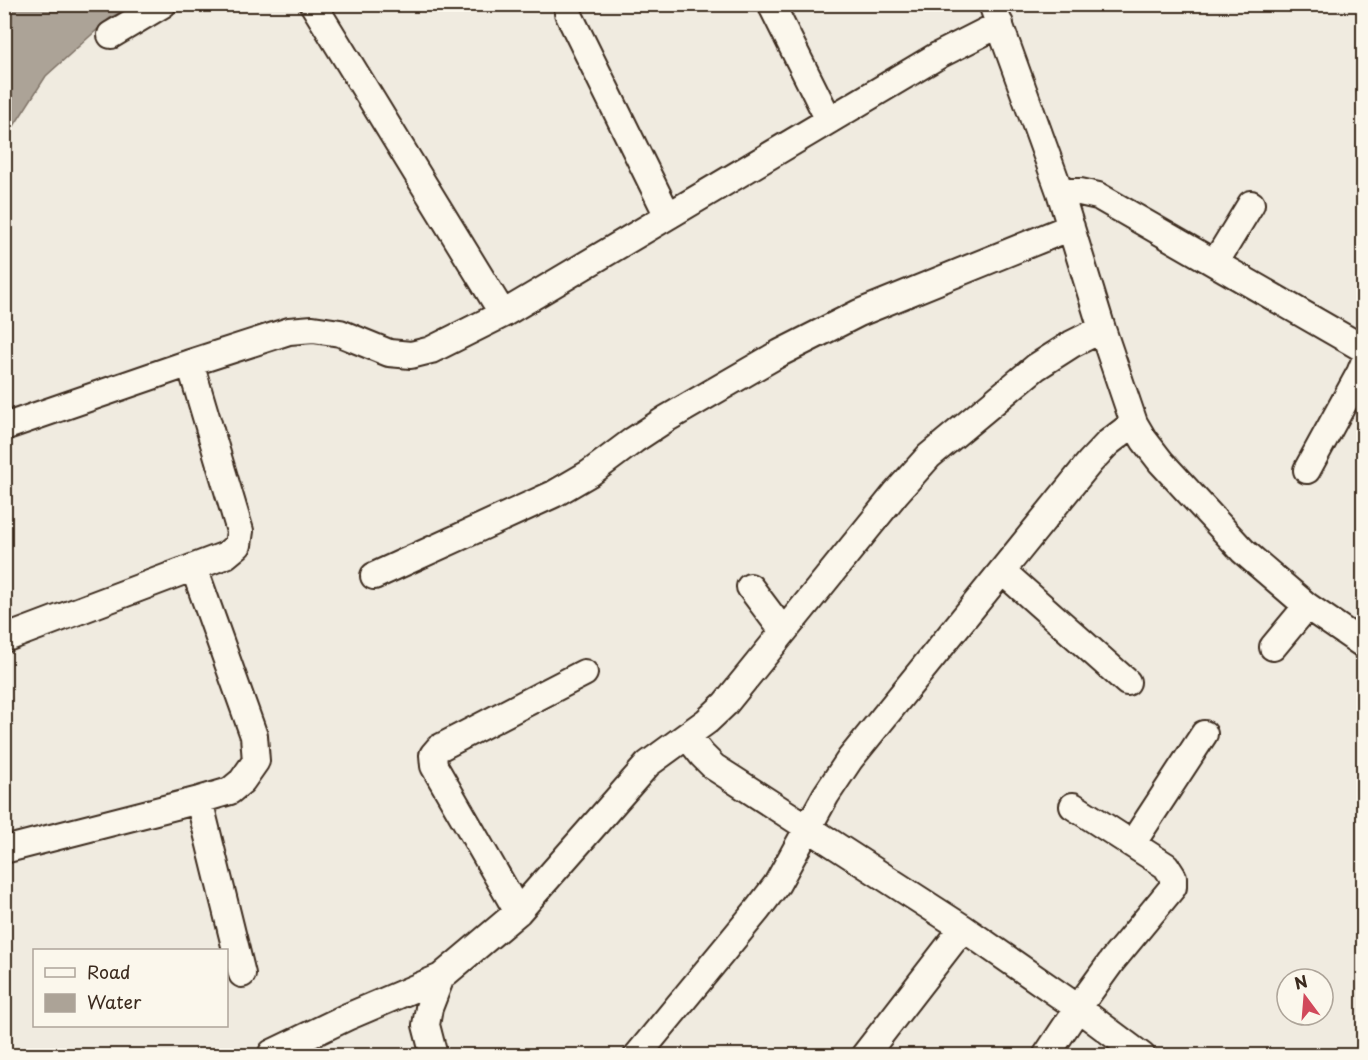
<svg xmlns="http://www.w3.org/2000/svg" width="1368" height="1060" font-family="'Playpen Sans',sans-serif">
<style>
.water{fill:#aca397;stroke:#7f7367;stroke-width:1.5}
.lines{fill:none;stroke-linecap:round;stroke-linejoin:round}
.street-casing{stroke:#3b2a1e;stroke-width:30}
.street{stroke:#fbf7ec;stroke-width:26}
</style>
<rect width="100%" height="100%" fill="#f0ebe0"/>
<filter id="ink" filterUnits="userSpaceOnUse"><feTurbulence type="fractalNoise" baseFrequency=".0167" numOctaves="2"/><feDisplacementMap in="SourceGraphic" scale="12" xChannelSelector="R" yChannelSelector="G"/><feConvolveMatrix kernelMatrix="1 2 1 2 8 2 1 2 1" color-interpolation-filters="sRGB"/></filter>
<g filter="url(#ink)">
<path class="water" d="M 5,4 L 133,5 L 110,18 L 46,76 L 5,140 Z"/>
<g class="lines">
<defs>
<path id="street" d="M 313,4 L 503,314
M 771,4 L 829,120
M 992,4 L 1060,192 L 1102,329 L 1134,423 L 1144,440 L 1161,462 L 1243,551 L 1307,606 L 1364,645
M 568,13 L 668,216
M 111,35 L 163,4
M 1060,192 L 1080,192 L 1098,196 L 1364,349
M 1215,263 L 1251,204
M 4,427 L 190,363 L 289,331 L 313,329 L 340,333 L 389,353 L 411,355 L 431,350 L 503,314 L 939,55 L 1000,24
M 1307,470 L 1360,373 L 1364,363
M 1002,571 L 1127,682
M 374,576 L 554,494 L 590,473 L 634,440 L 666,419 L 780,353 L 859,313 L 1071,227
M 750,587 L 783,631
M 4,639 L 226,555 L 238,545 L 240,531 L 190,363
M 1273,647 L 1307,606
M 687,736 L 702,755 L 714,767 L 963,928 L 1078,1008 L 1142,1056
M 199,800 L 242,974
M 1132,844 L 1204,734
M 4,850 L 199,800 L 230,791 L 242,781 L 256,761 L 254,736 L 194,568
M 518,912 L 434,766 L 433,755 L 439,748 L 584,673
M 272,1053 L 347,1017 L 441,977
M 434,1056 L 426,1025 L 429,1008 L 441,977 L 518,912 L 648,764 L 707,721 L 725,704 L 896,493 L 929,456 L 1036,367 L 1072,344 L 1102,329
M 637,1056 L 758,909 L 777,884 L 826,795 L 850,759 L 1090,462 L 1108,443 L 1134,423
M 864,1056 L 963,928
M 1046,1056 L 1078,1008 L 1112,961 L 1173,887 L 1173,877 L 1166,866 L 1073,806"/>
</defs>
<use href="#street" class="street-casing"/>
<use href="#street" class="street"/>
</g>
</g>
<rect width="1368" height="1060" fill="none" stroke="#fbf7ec" stroke-width="24"/>
<rect x="12" y="12" width="1344" height="1036" fill="none" stroke="#3b2a1e" stroke-width="2" filter="url(#ink)"/>
<rect x="33" y="949" width="195" height="78" fill="#fbf7ec" stroke="#aea59a" stroke-width="1.5"/>
<rect x="45" y="968" width="30" height="9" fill="#fbf7ec" stroke="#aea59a" stroke-width="1.5"/>
<text x="87" y="979" font-size="18" fill="#3b2a1e">Road</text>
<rect x="45" y="994" width="30" height="18" fill="#aca397" stroke="#aea59a" stroke-width="1.5"/>
<text x="87" y="1009" font-size="18" fill="#3b2a1e">Water</text>
<g transform="translate(1305 997) rotate(344)"><circle r="28" fill="#fbf7ec" stroke="#aea59a" stroke-width="1.5"/>
<path d="M0-4.5L10 22L0 15L-10 22Z" fill="#d1495b"/>
<text y="-9" font-size="16" font-weight="bold" text-anchor="middle" fill="#3b2a1e">N</text>
</g>
</svg>
